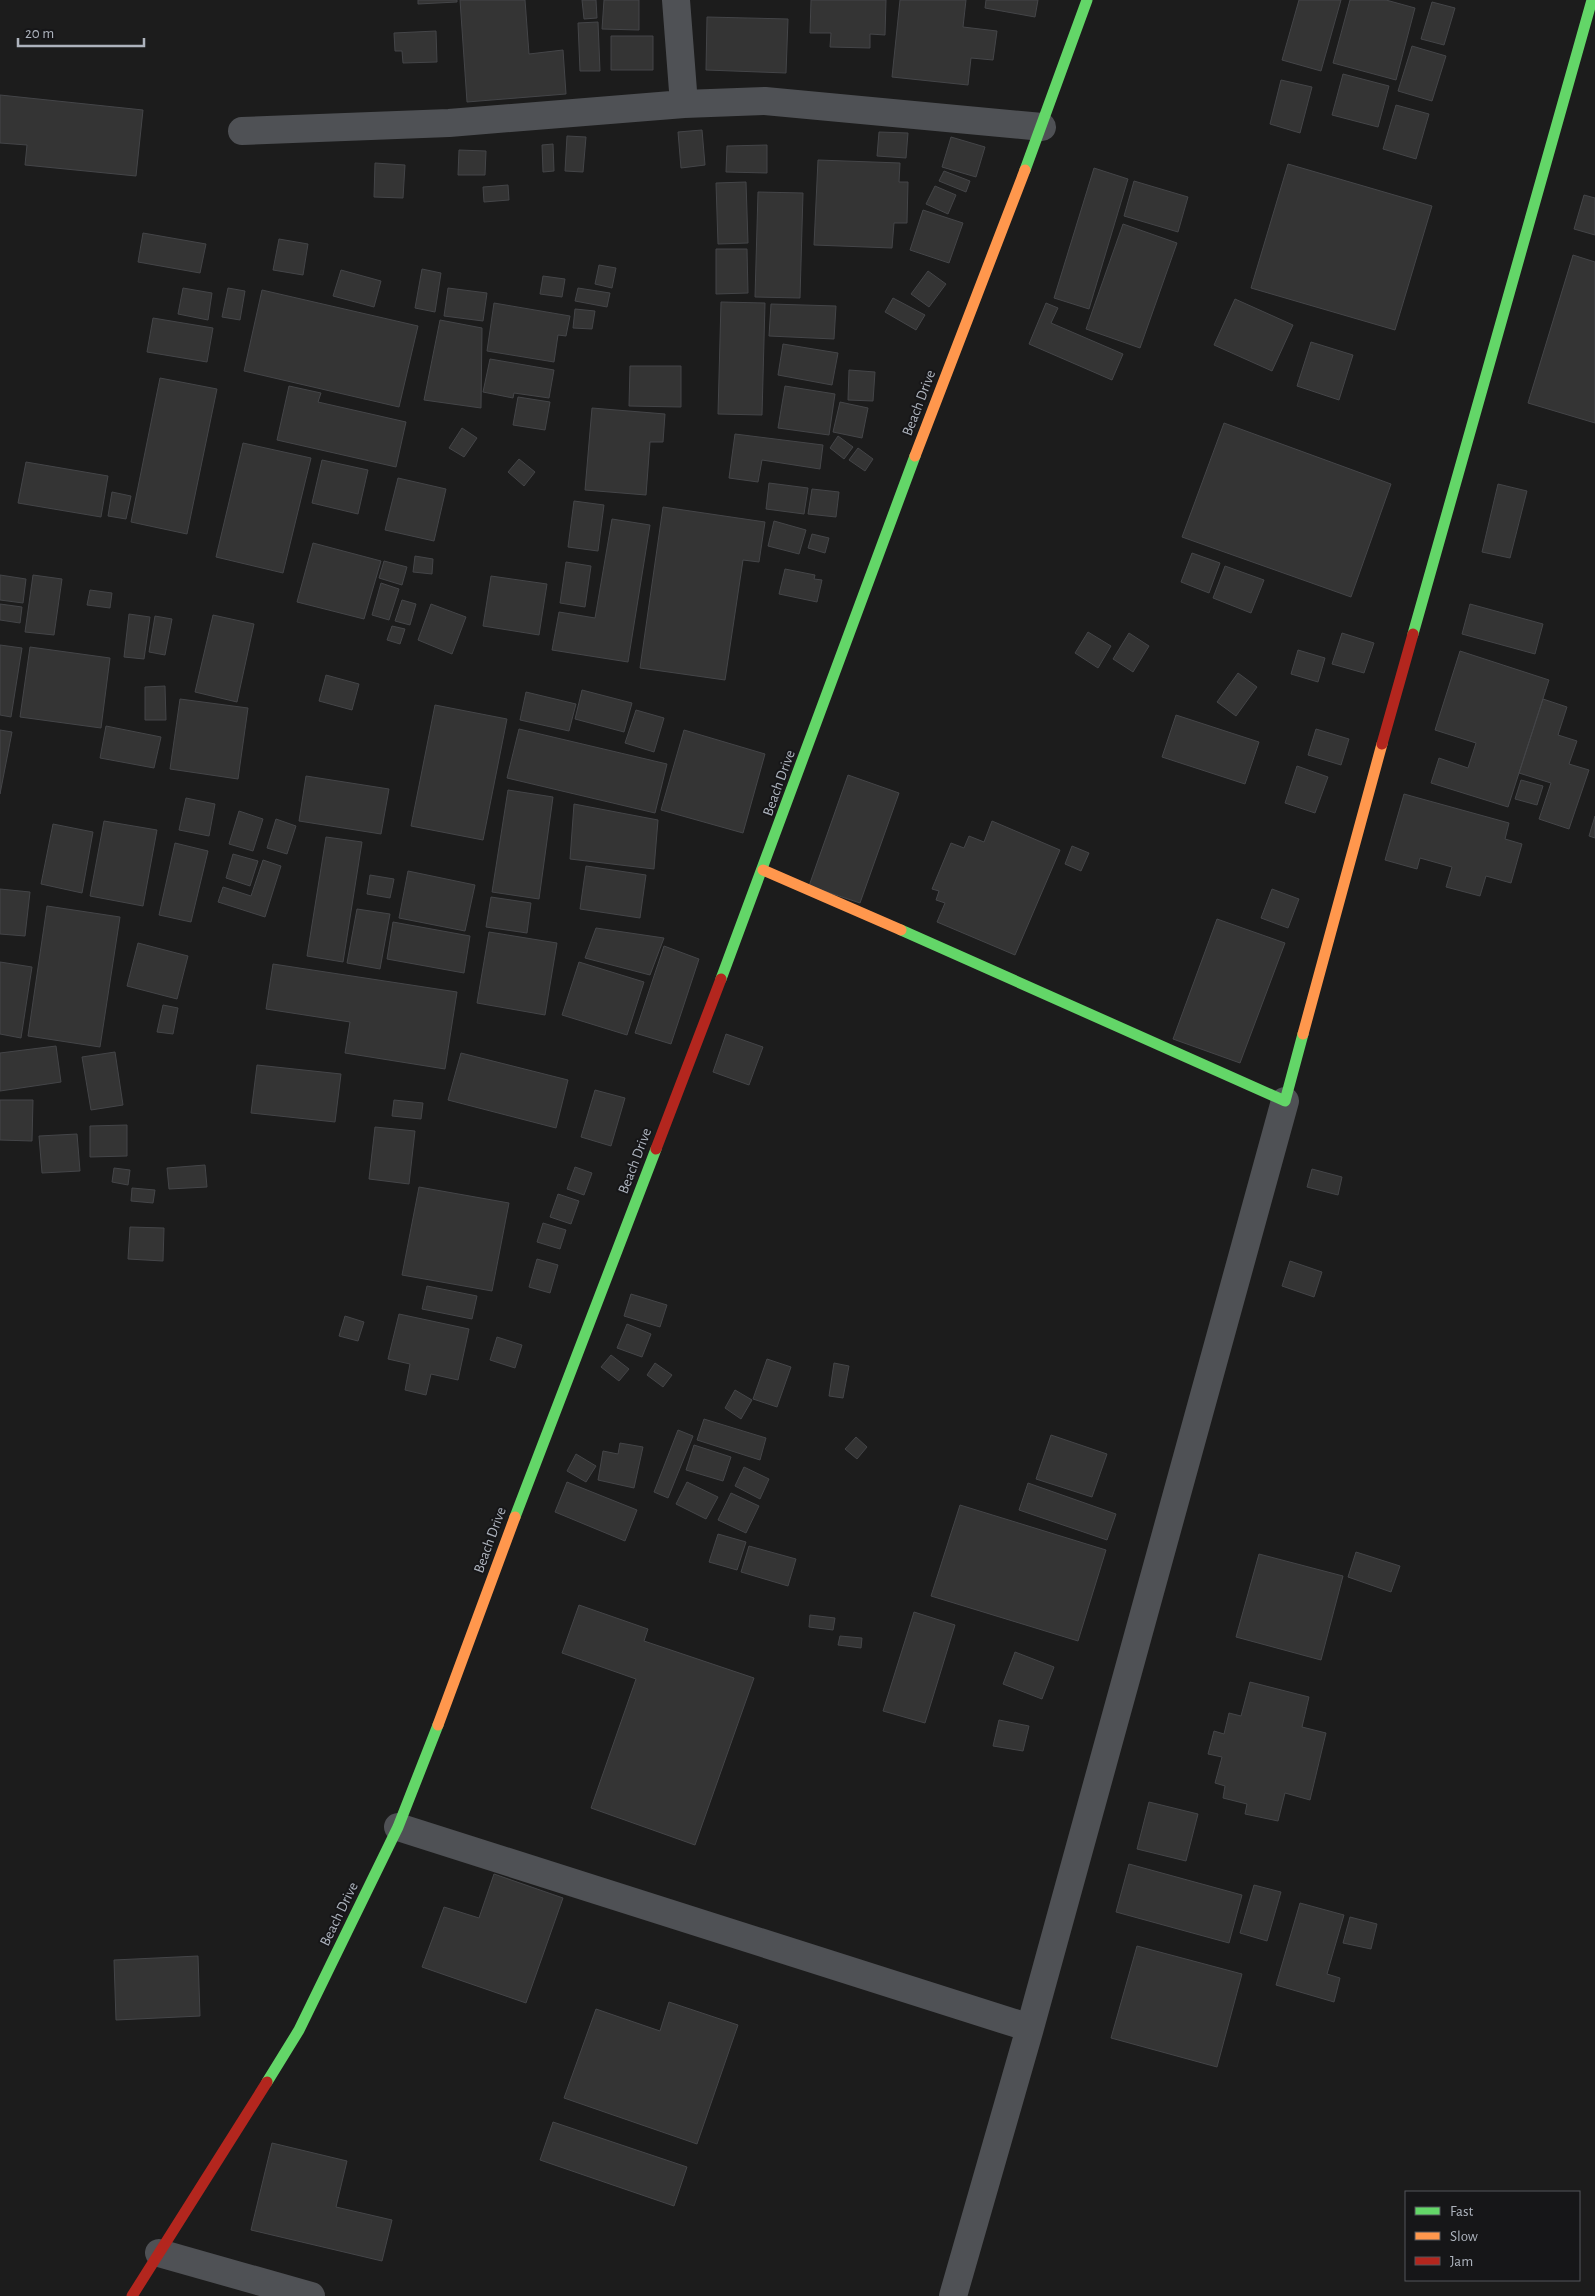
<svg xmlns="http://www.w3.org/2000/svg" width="1595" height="2296" font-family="'Alegreya Sans',sans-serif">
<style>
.building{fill:#343434;stroke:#444548}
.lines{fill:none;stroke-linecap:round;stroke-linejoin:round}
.street{stroke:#4f5155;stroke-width:28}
.fast{stroke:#63d668;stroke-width:11}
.slow{stroke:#ff974d;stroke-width:11}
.jam{stroke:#b3261e;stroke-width:11}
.labels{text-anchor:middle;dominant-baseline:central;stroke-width:4;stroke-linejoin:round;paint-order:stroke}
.street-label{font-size:15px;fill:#adb3bd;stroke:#161618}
</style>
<rect width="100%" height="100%" fill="#1c1c1c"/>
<path class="building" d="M 418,0 L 457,0 L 457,2 L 418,4 Z
M 460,0 L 525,0 L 529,54 L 563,50 L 566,94 L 467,102 Z
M 582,0 L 596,0 L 597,18 L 584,19 Z
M 604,0 L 639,0 L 639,30 L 602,29 Z
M 811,0 L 886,0 L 885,35 L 870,34 L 870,48 L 830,47 L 831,33 L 810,33 Z
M 900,0 L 966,0 L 963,27 L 997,31 L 993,60 L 971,58 L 968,85 L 892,77 Z
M 986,0 L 1038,0 L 1035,17 L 985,8 Z
M 1299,0 L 1341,0 L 1321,71 L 1282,60 Z
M 1350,0 L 1386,0 L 1415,8 L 1396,80 L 1333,63 Z
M 1432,2 L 1455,8 L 1444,45 L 1421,39 Z
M 707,17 L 788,19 L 786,73 L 706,70 Z
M 598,22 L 600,71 L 580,71 L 578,23 Z
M 436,31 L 437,62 L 403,63 L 402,51 L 395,51 L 394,33 Z
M 611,36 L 653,36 L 653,70 L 611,70 Z
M 1412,46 L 1446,56 L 1432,101 L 1398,91 Z
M 1343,74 L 1389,86 L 1378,127 L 1332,115 Z
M 1281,80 L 1312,87 L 1300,133 L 1270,124 Z
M 0,95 L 143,110 L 136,176 L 25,165 L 27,145 L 0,143 Z
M 1396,105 L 1429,114 L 1416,159 L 1383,149 Z
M 702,130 L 705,165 L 681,168 L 678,132 Z
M 879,132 L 908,133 L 906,158 L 877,156 Z
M 567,136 L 586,137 L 583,172 L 565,171 Z
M 951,137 L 985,147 L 976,177 L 942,167 Z
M 553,144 L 554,171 L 543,172 L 542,145 Z
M 767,145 L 767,173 L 726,172 L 727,146 Z
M 459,150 L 486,151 L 485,175 L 458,175 Z
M 818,160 L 900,163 L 899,182 L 908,182 L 907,223 L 894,223 L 892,248 L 814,245 Z
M 375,163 L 405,165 L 403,198 L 374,197 Z
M 1288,164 L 1432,206 L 1395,330 L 1251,288 Z
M 1094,168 L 1128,179 L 1089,309 L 1054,298 Z
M 944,171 L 970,181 L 966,192 L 939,181 Z
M 1134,181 L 1188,197 L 1178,232 L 1124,216 Z
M 746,182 L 748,243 L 718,244 L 716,183 Z
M 508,185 L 509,200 L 484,202 L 483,187 Z
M 935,186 L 956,195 L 948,214 L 926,204 Z
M 758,192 L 803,193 L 800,298 L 755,297 Z
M 1584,195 L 1595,198 L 1595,235 L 1574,229 Z
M 923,210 L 963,223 L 949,263 L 910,250 Z
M 1123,224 L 1177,243 L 1140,348 L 1086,329 Z
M 143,233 L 206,244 L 200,273 L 138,262 Z
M 279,239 L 308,244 L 303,275 L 273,270 Z
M 716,249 L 747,249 L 748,293 L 716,294 Z
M 1573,255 L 1595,262 L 1595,423 L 1528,403 Z
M 599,265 L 616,268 L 612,288 L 595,284 Z
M 422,269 L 441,273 L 435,312 L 415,308 Z
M 341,270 L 381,281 L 374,307 L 333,296 Z
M 928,271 L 946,284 L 929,307 L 911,294 Z
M 543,276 L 565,279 L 562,297 L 540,294 Z
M 183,288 L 212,293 L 208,320 L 178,314 Z
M 228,288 L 245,291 L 240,320 L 222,317 Z
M 448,288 L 487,293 L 483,321 L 444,316 Z
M 578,288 L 610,293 L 607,307 L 575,301 Z
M 262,290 L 418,326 L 399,407 L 244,371 Z
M 893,298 L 925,315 L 916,330 L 885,312 Z
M 1235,299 L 1293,325 L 1272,371 L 1214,345 Z
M 721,302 L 765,303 L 762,415 L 718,414 Z
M 494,303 L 570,316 L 566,336 L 558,335 L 554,362 L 487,351 Z
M 1046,303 L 1058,308 L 1051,323 L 1123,354 L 1112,380 L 1029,344 Z
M 771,304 L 836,306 L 834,339 L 769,336 Z
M 575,309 L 595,311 L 592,329 L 573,328 Z
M 153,318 L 213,328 L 207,362 L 147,352 Z
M 440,320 L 482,328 L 481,408 L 424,400 Z
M 1311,342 L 1353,355 L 1339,400 L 1297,386 Z
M 783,344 L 838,353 L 832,385 L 778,375 Z
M 490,359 L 554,370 L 549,398 L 514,393 L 513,398 L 483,392 Z
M 630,366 L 681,366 L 681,407 L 629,406 Z
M 849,370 L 875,372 L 873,401 L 848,400 Z
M 160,378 L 217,389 L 187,534 L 131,522 Z
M 289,386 L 321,393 L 318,402 L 406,422 L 396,467 L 277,440 Z
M 785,386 L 835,394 L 829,435 L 778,428 Z
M 518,397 L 550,402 L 545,430 L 513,425 Z
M 840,402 L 868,408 L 862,438 L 833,432 Z
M 592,408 L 665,414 L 663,442 L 650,442 L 646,495 L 585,490 Z
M 1224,423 L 1391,484 L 1351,597 L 1182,537 Z
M 462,428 L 477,438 L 464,457 L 449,448 Z
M 735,434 L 823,445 L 820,469 L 762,460 L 758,482 L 729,478 Z
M 838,436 L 853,447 L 844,459 L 830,448 Z
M 243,443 L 311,458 L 283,573 L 216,557 Z
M 858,448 L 873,459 L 865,471 L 849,460 Z
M 519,459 L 535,472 L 524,486 L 508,472 Z
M 322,460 L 368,470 L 358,514 L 312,503 Z
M 26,462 L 108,476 L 101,517 L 18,503 Z
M 398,478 L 446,489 L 434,541 L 385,530 Z
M 769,483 L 808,488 L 804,514 L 766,509 Z
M 1498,484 L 1527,491 L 1510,558 L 1482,552 Z
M 812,489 L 839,492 L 836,517 L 808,514 Z
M 112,492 L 131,496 L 126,519 L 108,516 Z
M 574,501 L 604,505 L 598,551 L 568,547 Z
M 663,507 L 765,522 L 759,562 L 743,560 L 725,680 L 640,668 Z
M 612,519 L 650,525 L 628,662 L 552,650 L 559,612 L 595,618 Z
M 774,521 L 806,530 L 799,554 L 768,546 Z
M 812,534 L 829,538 L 825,553 L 808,548 Z
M 313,543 L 381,561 L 364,619 L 297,602 Z
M 1192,553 L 1220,563 L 1209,593 L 1181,582 Z
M 415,556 L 433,559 L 432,574 L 413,572 Z
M 384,561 L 407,567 L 402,585 L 379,578 Z
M 566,562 L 591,566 L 585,607 L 560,603 Z
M 1225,566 L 1264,580 L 1251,613 L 1213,598 Z
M 785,569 L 815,575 L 814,579 L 822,580 L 817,602 L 779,594 Z
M 0,575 L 26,579 L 23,603 L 0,600 Z
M 33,575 L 62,579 L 54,635 L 25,632 Z
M 491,576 L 547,584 L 539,635 L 483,626 Z
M 381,583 L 399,589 L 389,620 L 372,615 Z
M 90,590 L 112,593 L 110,608 L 87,605 Z
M 402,600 L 416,604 L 410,625 L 395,621 Z
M 0,604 L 22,607 L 20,623 L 0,620 Z
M 431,604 L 466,617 L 452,654 L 418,640 Z
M 1470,604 L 1543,624 L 1535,654 L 1462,634 Z
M 129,614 L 150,617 L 144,659 L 124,657 Z
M 213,615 L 254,624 L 237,702 L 195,692 Z
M 155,616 L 172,619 L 165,655 L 149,652 Z
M 392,626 L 405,629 L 400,644 L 387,640 Z
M 1088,632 L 1111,646 L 1098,668 L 1075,653 Z
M 1129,633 L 1149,646 L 1133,672 L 1113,659 Z
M 1342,633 L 1374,643 L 1364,673 L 1332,664 Z
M 0,645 L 22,648 L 11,717 L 0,715 Z
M 30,647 L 110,658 L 101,728 L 20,717 Z
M 1298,650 L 1325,658 L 1318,682 L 1291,674 Z
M 1460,651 L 1549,680 L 1508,807 L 1431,783 L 1439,758 L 1468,768 L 1476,743 L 1435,730 Z
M 1238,673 L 1257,687 L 1236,716 L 1217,702 Z
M 326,675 L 359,684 L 352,710 L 319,701 Z
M 165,686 L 166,720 L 145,720 L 145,687 Z
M 582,690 L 632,703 L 624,732 L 575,719 Z
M 526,692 L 576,704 L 569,731 L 520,720 Z
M 180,699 L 248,708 L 238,779 L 170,769 Z
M 1543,699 L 1567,707 L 1558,735 L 1577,741 L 1569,764 L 1589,770 L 1569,829 L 1539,819 L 1551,783 L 1519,773 Z
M 435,705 L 507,719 L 483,840 L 411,826 Z
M 636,710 L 664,718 L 654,752 L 625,743 Z
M 1176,715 L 1259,742 L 1245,784 L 1162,757 Z
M 106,726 L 161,737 L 154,768 L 100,758 Z
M 519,729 L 667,764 L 655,813 L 507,778 Z
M 1316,729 L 1349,739 L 1341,765 L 1308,755 Z
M 0,730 L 12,732 L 0,794 Z
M 684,730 L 765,754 L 743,833 L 661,810 Z
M 1297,766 L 1328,777 L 1315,813 L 1285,803 Z
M 848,775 L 899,793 L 860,903 L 809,886 Z
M 306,776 L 389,789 L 381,834 L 299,821 Z
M 1521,780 L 1543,786 L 1537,805 L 1515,799 Z
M 508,790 L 553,797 L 539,899 L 492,892 Z
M 1404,794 L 1509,823 L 1505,839 L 1522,844 L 1511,883 L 1486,876 L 1480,896 L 1446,887 L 1452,867 L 1420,858 L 1417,869 L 1385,860 Z
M 186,798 L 215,804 L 209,836 L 179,830 Z
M 574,804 L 658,820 L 654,869 L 570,859 Z
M 239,811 L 263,819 L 253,851 L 229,844 Z
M 1595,816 L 1595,838 L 1589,836 Z
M 276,819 L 296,826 L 287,854 L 267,848 Z
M 104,821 L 157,830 L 143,906 L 90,896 Z
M 992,821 L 1060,850 L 1015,955 L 937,922 L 945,903 L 936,900 L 939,891 L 932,889 L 951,843 L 964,848 L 969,836 L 984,842 Z
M 53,824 L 93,832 L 82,893 L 41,884 Z
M 326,837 L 362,842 L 343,962 L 307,956 Z
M 175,843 L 208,851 L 191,922 L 159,915 Z
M 1072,846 L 1089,853 L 1081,871 L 1065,864 Z
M 233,854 L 258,861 L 250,886 L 226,878 Z
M 263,860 L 281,866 L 265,917 L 218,902 L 223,887 L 251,896 Z
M 586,866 L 646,875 L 640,918 L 580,909 Z
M 408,871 L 475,885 L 465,931 L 399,918 Z
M 370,875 L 394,879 L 390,898 L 367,894 Z
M 0,889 L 30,892 L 25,936 L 0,934 Z
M 1272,889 L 1299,899 L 1288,928 L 1261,918 Z
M 491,897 L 531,903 L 527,933 L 486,927 Z
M 47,906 L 120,917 L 100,1047 L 28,1036 Z
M 357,909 L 390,914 L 380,969 L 347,963 Z
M 1217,919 L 1285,943 L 1240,1063 L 1173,1039 Z
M 393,922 L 470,936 L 464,973 L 387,959 Z
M 596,928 L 664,938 L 650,975 L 585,958 Z
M 489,932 L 557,943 L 545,1015 L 477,1003 Z
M 138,943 L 188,956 L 177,999 L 127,986 Z
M 664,946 L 699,959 L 671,1044 L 635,1033 Z
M 0,962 L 32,967 L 21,1038 L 0,1034 Z
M 579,962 L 644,982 L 627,1035 L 562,1015 Z
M 273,964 L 457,992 L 445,1069 L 345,1053 L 350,1022 L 266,1009 Z
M 163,1005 L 178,1008 L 173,1034 L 157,1032 Z
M 726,1034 L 763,1047 L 749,1085 L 713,1072 Z
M 56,1046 L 61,1082 L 0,1091 L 0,1053 Z
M 115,1052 L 123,1105 L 91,1110 L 82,1057 Z
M 461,1053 L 568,1080 L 556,1128 L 448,1100 Z
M 257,1065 L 341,1074 L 335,1122 L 251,1113 Z
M 595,1090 L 625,1098 L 611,1146 L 581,1137 Z
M 0,1100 L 33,1100 L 32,1141 L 0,1140 Z
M 394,1100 L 423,1103 L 421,1119 L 392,1116 Z
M 127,1125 L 127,1156 L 90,1157 L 90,1126 Z
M 375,1127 L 415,1131 L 409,1184 L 369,1179 Z
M 77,1134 L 80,1171 L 42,1173 L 39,1136 Z
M 205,1165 L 207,1187 L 169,1189 L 167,1168 Z
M 575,1167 L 592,1173 L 584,1195 L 567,1189 Z
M 114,1168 L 130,1170 L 128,1185 L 112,1182 Z
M 1312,1169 L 1342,1177 L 1338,1195 L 1307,1187 Z
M 419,1187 L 509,1203 L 492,1291 L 402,1275 Z
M 132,1188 L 155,1190 L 153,1203 L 131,1201 Z
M 558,1194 L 579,1201 L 571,1224 L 550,1217 Z
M 543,1223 L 566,1230 L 560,1249 L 537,1242 Z
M 130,1227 L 164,1228 L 163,1261 L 128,1259 Z
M 537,1259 L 558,1265 L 550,1293 L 529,1287 Z
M 1290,1261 L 1322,1272 L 1314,1297 L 1282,1286 Z
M 427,1286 L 477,1296 L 472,1319 L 422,1309 Z
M 631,1294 L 667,1305 L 660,1327 L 624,1316 Z
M 399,1314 L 469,1329 L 458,1380 L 431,1374 L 426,1395 L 405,1390 L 410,1364 L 388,1359 Z
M 345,1316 L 364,1322 L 358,1341 L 339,1336 Z
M 627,1324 L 651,1334 L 642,1357 L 617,1348 Z
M 497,1337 L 522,1345 L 515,1368 L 490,1360 Z
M 611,1355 L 629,1369 L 619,1381 L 601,1367 Z
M 767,1359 L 791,1367 L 777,1407 L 753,1399 Z
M 655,1363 L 672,1375 L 663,1387 L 647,1375 Z
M 834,1363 L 849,1366 L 843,1398 L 829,1396 Z
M 735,1390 L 752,1400 L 741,1419 L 725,1408 Z
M 704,1419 L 766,1438 L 760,1460 L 697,1440 Z
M 678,1430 L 693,1436 L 668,1498 L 654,1492 Z
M 1051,1435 L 1107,1454 L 1092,1497 L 1036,1479 Z
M 856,1437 L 867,1447 L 857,1459 L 845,1449 Z
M 620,1443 L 643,1447 L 634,1488 L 598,1480 L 603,1451 L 618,1454 Z
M 694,1445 L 731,1457 L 723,1481 L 686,1470 Z
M 576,1454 L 596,1466 L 586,1482 L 567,1471 Z
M 744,1467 L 769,1479 L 760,1499 L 735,1486 Z
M 567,1482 L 637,1510 L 625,1541 L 555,1512 Z
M 687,1482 L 718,1497 L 706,1519 L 676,1504 Z
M 1028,1483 L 1116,1514 L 1107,1540 L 1019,1510 Z
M 731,1493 L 759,1506 L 746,1533 L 718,1520 Z
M 960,1505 L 1106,1550 L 1078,1641 L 931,1596 Z
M 718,1534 L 746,1542 L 737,1570 L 709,1562 Z
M 749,1546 L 796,1559 L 788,1586 L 741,1572 Z
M 1356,1552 L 1400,1566 L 1391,1592 L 1348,1577 Z
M 1259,1554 L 1343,1576 L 1321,1660 L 1236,1637 Z
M 579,1605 L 648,1629 L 644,1641 L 754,1678 L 695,1845 L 591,1808 L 636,1679 L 562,1653 Z
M 914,1612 L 955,1625 L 925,1723 L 883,1711 Z
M 810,1615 L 835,1618 L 833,1630 L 809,1627 Z
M 840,1636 L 862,1638 L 861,1648 L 838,1645 Z
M 1015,1652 L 1054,1667 L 1042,1699 L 1003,1684 Z
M 1250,1682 L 1309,1697 L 1302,1727 L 1326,1733 L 1310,1800 L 1285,1793 L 1278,1821 L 1245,1814 L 1247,1804 L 1223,1798 L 1225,1786 L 1215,1783 L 1222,1757 L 1208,1754 L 1214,1731 L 1224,1734 L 1229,1713 L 1241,1716 Z
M 999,1720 L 1029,1726 L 1023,1751 L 993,1746 Z
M 1149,1802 L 1198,1814 L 1186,1861 L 1137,1849 Z
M 1129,1864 L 1242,1895 L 1229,1943 L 1116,1912 Z
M 494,1874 L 563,1898 L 526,2003 L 422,1967 L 444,1907 L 479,1918 Z
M 1254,1885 L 1281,1892 L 1267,1941 L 1240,1933 Z
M 1300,1903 L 1344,1915 L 1327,1974 L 1340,1978 L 1334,2002 L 1276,1985 Z
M 1350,1917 L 1377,1924 L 1371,1949 L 1343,1943 Z
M 1137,1946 L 1242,1974 L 1217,2067 L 1111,2038 Z
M 198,1956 L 200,2016 L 116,2020 L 114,1960 Z
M 669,2002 L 738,2025 L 697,2144 L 564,2098 L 596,2009 L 660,2031 Z
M 553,2122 L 687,2167 L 674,2206 L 540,2160 Z
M 272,2143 L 347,2161 L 336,2207 L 392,2220 L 382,2261 L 251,2230 Z"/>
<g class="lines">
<path class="street" d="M 676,0 L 684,104
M 242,131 L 449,123 L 684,104 L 765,101 L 1042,127
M 398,1827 L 1030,2028
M 159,2253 L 311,2296
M 953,2296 L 1030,2028 L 1285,1101"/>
<path class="fast" d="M 1025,170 L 1087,0
M 1413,634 L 1592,0
M 901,930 L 1285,1101 L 1303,1034
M 721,979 L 915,456
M 515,1517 L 656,1149
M 267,2082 L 299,2030 L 398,1827 L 438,1725"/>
<path class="slow" d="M 915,456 L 1025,170
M 763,870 L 901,930
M 1303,1034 L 1382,744
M 438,1725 L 515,1517"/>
<path class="jam" d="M 1382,744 L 1413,634
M 656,1149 L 721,979
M 132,2296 L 267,2082"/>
</g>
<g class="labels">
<g class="street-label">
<text transform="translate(919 403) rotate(-69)">Beach Drive</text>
<text transform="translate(779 783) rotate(-70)">Beach Drive</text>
<text transform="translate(635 1161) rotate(-69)">Beach Drive</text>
<text transform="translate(490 1540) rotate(-70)">Beach Drive</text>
<text transform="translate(339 1914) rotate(-64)">Beach Drive</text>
</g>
</g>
<rect x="1405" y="2191" width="175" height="90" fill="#161618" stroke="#52555a"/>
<rect x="1415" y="2207" width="25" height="8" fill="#63d668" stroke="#52555a"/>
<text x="1450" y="2216" font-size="15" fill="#adb3bd">Fast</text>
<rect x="1415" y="2232" width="25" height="8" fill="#ff974d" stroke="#52555a"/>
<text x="1450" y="2241" font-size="15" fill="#adb3bd">Slow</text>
<rect x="1415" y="2257" width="25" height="8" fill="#b3261e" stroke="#52555a"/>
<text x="1450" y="2266" font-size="15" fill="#adb3bd">Jam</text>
<path d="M18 38v8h126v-8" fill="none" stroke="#adb3bd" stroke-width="2.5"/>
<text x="25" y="38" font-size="15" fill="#adb3bd" stroke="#161618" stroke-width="4" paint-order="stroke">20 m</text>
</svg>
